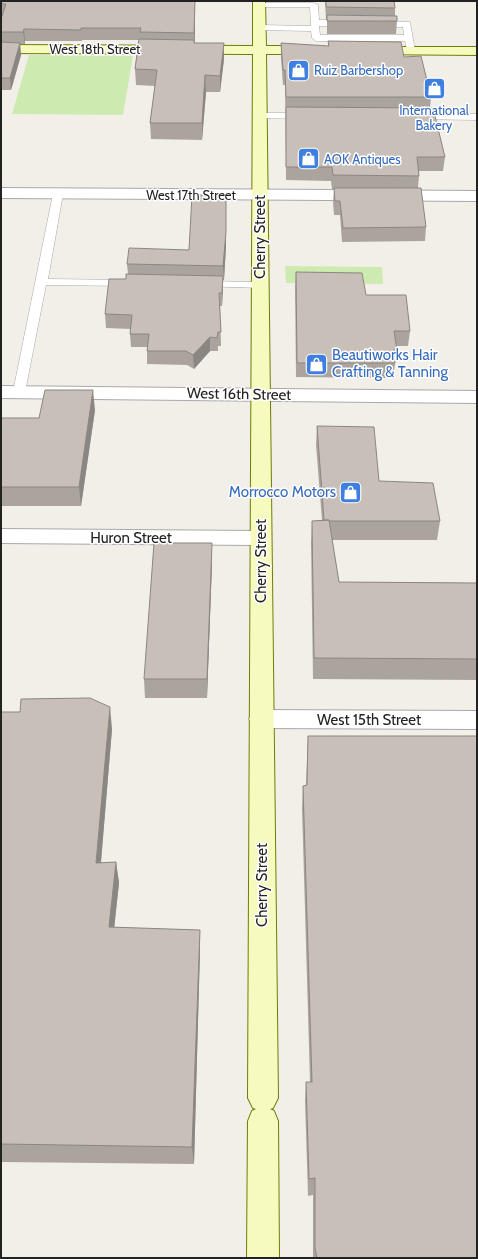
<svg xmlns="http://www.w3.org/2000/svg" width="478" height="1259" font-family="Cabin,sans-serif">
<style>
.grass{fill:#cdebb0}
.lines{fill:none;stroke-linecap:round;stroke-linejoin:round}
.lane-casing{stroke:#a9a9a9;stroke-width:1}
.street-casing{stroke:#a9a9a9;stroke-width:2}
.secondary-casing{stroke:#707d05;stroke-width:2}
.lane{fill:#fff;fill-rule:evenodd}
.street{fill:#fff;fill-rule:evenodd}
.secondary{fill:#f7fabf;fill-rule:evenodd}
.wall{fill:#aba49e}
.shaded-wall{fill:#8b8681}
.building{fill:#c7bfb8;stroke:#8b8681}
.labels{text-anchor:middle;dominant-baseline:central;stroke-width:3;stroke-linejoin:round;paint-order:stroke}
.far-street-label{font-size:13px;fill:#222;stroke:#fff}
.far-shop-label{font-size:13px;fill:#366cbe;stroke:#fff;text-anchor:start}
.street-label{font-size:15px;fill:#222;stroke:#fff}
.shop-label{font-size:15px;fill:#366cbe;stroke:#fff;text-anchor:start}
</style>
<rect width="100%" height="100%" fill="#f2efe9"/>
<path class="grass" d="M 29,55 L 133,56 L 123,115 L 12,114 Z
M 285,266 L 382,267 L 383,284 L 286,283 Z"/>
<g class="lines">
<defs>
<path id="lane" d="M 256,3 L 314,3 L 318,5 L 319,20 L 347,20 L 351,23 L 347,26 L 319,26 L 320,35 L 404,35 L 403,27 L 377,27 L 373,24 L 377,21 L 410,22 L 415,51 L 414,53 L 408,53 L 405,41 L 316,41 L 312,38 L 311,31 L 256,30 L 255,28 L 259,25 L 311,26 L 310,7 L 259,7 L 255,5 Z
M 259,113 L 306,113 L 311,116 L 306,119 L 256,118 L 254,116 L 256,114 Z
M 414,114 L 477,114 L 477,120 L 411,119 L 409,117 Z
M 58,191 L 63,194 L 48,279 L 129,280 L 133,281 L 135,283 L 133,285 L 129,286 L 46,285 L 25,392 L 23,395 L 15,395 L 13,392 L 53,194 Z
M 203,281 L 260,282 L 264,283 L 266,285 L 264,287 L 260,288 L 199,286 L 197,284 L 199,282 Z"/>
<path id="street" d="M 1,188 L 477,191 L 477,201 L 1,198 Z
M 1,386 L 477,391 L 477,403 L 1,398 Z
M 1,529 L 261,531 L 268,533 L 271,538 L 268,543 L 261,545 L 1,543 Z
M 261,710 L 477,711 L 477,729 L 261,728 L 253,725 L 249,719 L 253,713 Z"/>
<path id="secondary" d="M 253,1 L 265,1 L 266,46 L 310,46 L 315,47 L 316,50 L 315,53 L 310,54 L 266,54 L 278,1098 L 273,1108 L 270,1109 L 274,1111 L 278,1121 L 279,1258 L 247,1258 L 248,1121 L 252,1111 L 256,1109 L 253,1108 L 248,1098 L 253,54 L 1,53 L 1,45 L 253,46 Z
M 372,47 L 477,47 L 477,55 L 367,54 L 366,51 L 367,48 Z"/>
</defs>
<use href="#lane" class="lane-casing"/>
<use href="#street" class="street-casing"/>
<use href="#secondary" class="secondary-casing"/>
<use href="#lane" class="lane"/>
<use href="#street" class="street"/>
<use href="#secondary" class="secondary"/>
</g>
<path class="wall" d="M 1,1 L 195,1 L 195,43 L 224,59 L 220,92 L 206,92 L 202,140 L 151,139 L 150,123 L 155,86 L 136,85 L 135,69 L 139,40 L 82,40 L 82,41 L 25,41 L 25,44 L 20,44 L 21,55 L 11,90 L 1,90 L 1,19 L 2,16 L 1,16 Z
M 325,1 L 394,1 L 395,8 L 395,16 L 397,21 L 396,34 L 327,34 L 327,20 L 326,20 Z
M 328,41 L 404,57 L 431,97 L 430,108 L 445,157 L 443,171 L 419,171 L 419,176 L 418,188 L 426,227 L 425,241 L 342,242 L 340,215 L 334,215 L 333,202 L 334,189 L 332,189 L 331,181 L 286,180 L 285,85 L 283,85 L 281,58 L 281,43 L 328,46 Z
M 226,246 L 224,280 L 223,280 L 222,306 L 220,306 L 221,346 L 218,346 L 218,351 L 210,351 L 194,369 L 187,365 L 147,364 L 147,347 L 131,347 L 130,334 L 131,329 L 106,328 L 105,314 L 126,279 L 128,274 L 127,264 L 189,250 Z
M 296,272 L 366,295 L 410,331 L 408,346 L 396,346 L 397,350 L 393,378 L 296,377 L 295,287 Z
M 95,410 L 81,506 L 1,506 L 1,418 L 39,418 Z
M 317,426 L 379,481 L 440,521 L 437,540 L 332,540 L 339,582 L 477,583 L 477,680 L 313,679 L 311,543 L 312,521 L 322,520 L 316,445 Z
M 212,563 L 207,698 L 145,698 L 144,679 Z
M 1,712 L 112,729 L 101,863 L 116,862 L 119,883 L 114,928 L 200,930 L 200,950 L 194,1164 L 1,1162 Z
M 308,736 L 477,1258 L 313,1258 L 313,1195 L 308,1196 L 305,1100 L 306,1082 L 310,1082 L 302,808 L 303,786 L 306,785 Z"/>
<path class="shaded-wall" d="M 195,1 L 195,44 L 194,33 Z
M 24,29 L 25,41 L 25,44 L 23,32 Z
M 20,43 L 21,55 L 11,90 L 10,78 Z
M 224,43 L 224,59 L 220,92 L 220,76 Z
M 205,75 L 206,92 L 202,140 L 202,123 Z
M 226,195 L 226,246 L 224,280 L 223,266 Z
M 223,276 L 223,289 L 222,306 L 222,293 Z
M 210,337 L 210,351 L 194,369 L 193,355 Z
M 93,390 L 95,410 L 81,506 L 79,487 Z
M 212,543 L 212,563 L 207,698 L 207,679 Z
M 110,707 L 112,729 L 99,884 L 96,863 Z
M 116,862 L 119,883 L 112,948 L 109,927 Z
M 200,930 L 200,950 L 194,1164 L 192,1147 Z"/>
<path class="building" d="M 1,1 L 195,1 L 194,33 L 140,32 L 141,28 L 81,28 L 81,30 L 24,29 L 23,32 L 1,32 L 1,19 L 6,4 L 1,4 Z
M 326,1 L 394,1 L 395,8 L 326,7 Z
M 327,15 L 397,16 L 397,21 L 327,21 Z
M 139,39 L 194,40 L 194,43 L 224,43 L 220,76 L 205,75 L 202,123 L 150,123 L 157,70 L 135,69 Z
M 328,41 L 401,42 L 404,57 L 421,56 L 431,97 L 286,97 L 285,70 L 283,70 L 281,43 L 329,46 Z
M 1,42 L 20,43 L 10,78 L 1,78 Z
M 286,107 L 433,108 L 445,157 L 417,157 L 419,176 L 333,175 L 332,167 L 286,167 Z
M 334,188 L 421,188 L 426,227 L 343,228 L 340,201 L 335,201 Z
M 192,195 L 226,195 L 226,232 L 223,266 L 127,264 L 129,248 L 189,250 Z
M 296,272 L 362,273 L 366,295 L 406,295 L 410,331 L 394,331 L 397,350 L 393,350 L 395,363 L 297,363 Z
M 126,274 L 223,276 L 222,293 L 219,293 L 221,332 L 218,332 L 217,338 L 210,337 L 193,355 L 186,351 L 147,351 L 149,334 L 130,334 L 132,315 L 105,314 L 109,279 L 126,279 Z
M 45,390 L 93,390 L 79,487 L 1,487 L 1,418 L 39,418 Z
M 317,426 L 374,427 L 379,481 L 433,483 L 440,521 L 329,521 L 329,520 L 324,520 Z
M 329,520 L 339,582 L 477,583 L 477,659 L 314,658 L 312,521 Z
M 154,543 L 212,543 L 207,679 L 144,679 Z
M 90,698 L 110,707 L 96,863 L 116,862 L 109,927 L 200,930 L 192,1147 L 1,1144 L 1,712 L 20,712 L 21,699 Z
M 308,736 L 477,736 L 477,1258 L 317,1258 L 315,1248 L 315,1178 L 309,1179 L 306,1082 L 312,1082 L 303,786 L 307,785 Z"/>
<defs>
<symbol id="shop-square" viewBox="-11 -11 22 22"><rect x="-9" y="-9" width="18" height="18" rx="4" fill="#3f7fe0" stroke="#fff"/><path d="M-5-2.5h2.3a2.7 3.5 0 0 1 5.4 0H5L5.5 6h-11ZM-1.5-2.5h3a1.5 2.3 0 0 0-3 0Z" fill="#fff"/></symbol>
</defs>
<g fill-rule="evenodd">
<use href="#shop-square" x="286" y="58" width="25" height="25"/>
<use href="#shop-square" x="422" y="76" width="25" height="25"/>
<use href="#shop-square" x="296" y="146" width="25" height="25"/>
<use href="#shop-square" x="304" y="352" width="25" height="25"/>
<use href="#shop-square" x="338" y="480" width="25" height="25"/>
</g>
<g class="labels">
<g class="far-street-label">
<text x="95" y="49">West 18th Street</text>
<text x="191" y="195">West 17th Street</text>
</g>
<g class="far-shop-label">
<text x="314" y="70">Ruiz Barbershop</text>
<text x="434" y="110" text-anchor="middle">International<tspan x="434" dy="15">Bakery</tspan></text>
<text x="324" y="159">AOK Antiques</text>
</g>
<g class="street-label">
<text transform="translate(260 237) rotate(-90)">Cherry Street</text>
<text transform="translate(239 394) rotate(1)">West 16th Street</text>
<text x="131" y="538">Huron Street</text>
<text transform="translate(261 561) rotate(-90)">Cherry Street</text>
<text x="369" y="720">West 15th Street</text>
<text transform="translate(262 885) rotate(-90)">Cherry Street</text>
</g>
<g class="shop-label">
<text x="332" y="355">Beautiworks Hair<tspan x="332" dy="17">Crafting &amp; Tanning</tspan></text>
<text x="336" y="492" text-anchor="end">Morrocco Motors</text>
</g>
</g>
<rect width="478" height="1259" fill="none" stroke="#222222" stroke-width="4"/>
</svg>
